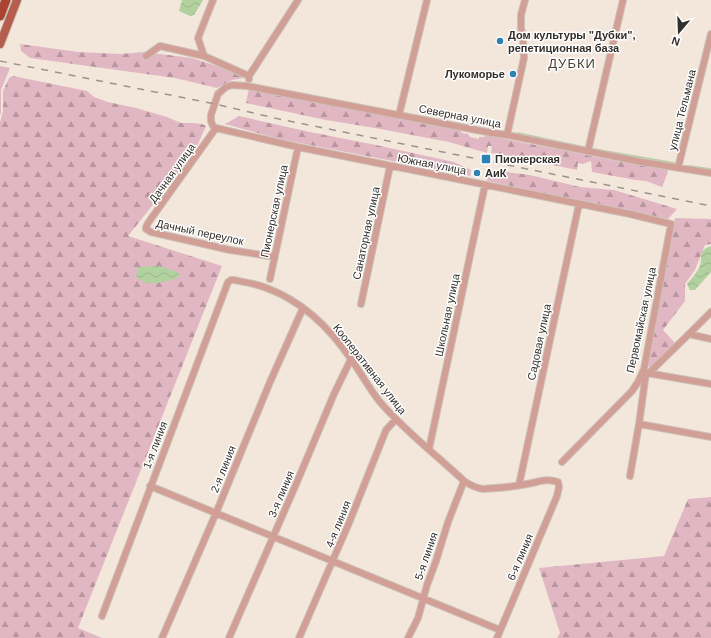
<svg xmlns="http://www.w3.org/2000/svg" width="711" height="638" font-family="Helvetica,sans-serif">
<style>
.grass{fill:#e2b7c4}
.forest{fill:url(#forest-firs)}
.water{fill:url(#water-waves)}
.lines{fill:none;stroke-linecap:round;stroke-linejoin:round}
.stream{stroke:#b1d19e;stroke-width:1.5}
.minor-casing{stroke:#ccc2b8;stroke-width:8}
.major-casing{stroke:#ccc2b8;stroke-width:10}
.highway-casing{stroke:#ccc2b8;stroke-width:11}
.minor{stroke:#d19f95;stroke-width:6}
.major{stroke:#b55e4d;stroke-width:8}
.highway{stroke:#a94432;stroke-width:9}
.rail{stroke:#9c948c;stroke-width:1.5;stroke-dasharray:7 7;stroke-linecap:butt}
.poi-dot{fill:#2c82b1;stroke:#fff;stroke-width:1.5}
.labels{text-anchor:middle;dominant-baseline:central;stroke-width:3;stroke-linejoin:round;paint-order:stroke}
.poi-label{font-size:11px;font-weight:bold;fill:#322e2a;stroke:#fff;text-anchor:start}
.street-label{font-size:11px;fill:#322e2a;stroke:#fff}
.quarter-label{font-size:13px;letter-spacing:1px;fill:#493f36;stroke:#fff}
</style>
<defs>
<pattern id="forest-firs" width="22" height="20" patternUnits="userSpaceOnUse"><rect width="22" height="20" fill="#e2b7c4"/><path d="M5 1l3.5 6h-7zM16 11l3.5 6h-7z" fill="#b8959f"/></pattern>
<pattern id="water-waves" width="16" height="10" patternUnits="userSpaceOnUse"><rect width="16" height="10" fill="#b1d19e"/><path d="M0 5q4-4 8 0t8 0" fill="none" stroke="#99b488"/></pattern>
</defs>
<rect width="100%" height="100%" fill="#f3e7dc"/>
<path class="grass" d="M 0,66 L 10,68 L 1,90 L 1,112 L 0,116 Z"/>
<path class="forest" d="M 20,44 L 79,52 L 120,54 L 144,52 L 192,58 L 223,68 L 244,78 L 232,80 L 217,88 L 175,78 L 30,58 L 21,51 Z
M 13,76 L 87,91 L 94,97 L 108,102 L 136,108 L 167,117 L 181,123 L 193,123 L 202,124 L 206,126 L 198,144 L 176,176 L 128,236 L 222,266 L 78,628 L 102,638 L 0,638 L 0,122 L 3,111 L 3,91 L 9,78 Z
M 249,88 L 459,129 L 462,133 L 468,134 L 470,137 L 479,139 L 479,137 L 484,137 L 487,134 C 510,141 534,145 558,149 C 594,157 631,164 667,169 L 668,172 L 662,187 L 646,181 L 635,180 L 592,172 L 591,161 L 583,164 L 578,163 L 577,170 L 553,165 L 554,161 L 544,158 L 542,163 L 491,153 L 492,146 L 488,146 L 487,153 L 449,142 L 375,128 L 326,120 L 246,103 Z
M 239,116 L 310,132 L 376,145 L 454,162 L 471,170 L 470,176 L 279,139 L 225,124 Z
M 489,170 L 530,175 L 580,187 L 614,190 L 677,209 L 668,219 L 487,181 Z
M 675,218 L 711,219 L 711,244 L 705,245 L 695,270 L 685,284 L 685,301 L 663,330 L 676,344 L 650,369 L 647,361 Z
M 711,497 L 711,638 L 557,638 L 560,633 L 539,568 L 664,556 L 688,499 Z"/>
<path class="water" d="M 182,0 L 203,0 L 194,15 L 190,16 L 179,11 Z
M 711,246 L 711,272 L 695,290 L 690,290 L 687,284 C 691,279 696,274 699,268 C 704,258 696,251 711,246 Z
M 159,266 L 178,272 L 180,277 C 172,280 152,286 144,282 C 142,281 139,279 136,277 L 138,267 Z"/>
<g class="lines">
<path class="stream" d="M 518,133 L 584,147
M 594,149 L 675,163
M 690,166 L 711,169"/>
<defs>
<path id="minor" d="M 213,0 L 198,38 L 204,56 L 249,76
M 146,56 L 160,46 L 204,56
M 249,79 L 249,76 L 298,0
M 399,115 L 427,0
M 216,128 L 148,223 L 146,227 L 146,229 L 151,232 L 230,250 L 275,257
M 507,135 L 524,58 L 523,38 L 521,28 L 521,15 L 525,0
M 588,151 L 623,0
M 678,168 L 711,34
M 270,279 L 298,147
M 361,304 L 390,166
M 689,334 L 711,339
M 647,373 L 711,384
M 648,374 L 689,334 L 711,312
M 639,424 L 711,437
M 429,449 L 485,185
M 562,462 L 632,391 L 638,382 L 644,369 L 671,224 L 630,214 L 298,147 L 216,128 L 213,126 L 211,121 L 211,115 L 218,94 L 226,87 L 232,85 L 247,86 L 492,133 L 507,135 L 642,162 L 711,173
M 630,476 L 639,424 L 646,373
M 519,485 L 579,204
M 150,486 L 500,630
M 102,616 L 228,282 L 231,280 L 234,280 C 245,282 258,284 269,289 C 303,302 331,330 351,359 C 361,373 369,388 380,402 C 405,431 436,455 464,481 C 470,485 476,488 483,489 C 498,488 513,487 527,484 C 539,482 546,478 558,482 L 559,487 L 557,496 L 497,638
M 162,638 L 216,513 L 270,382 L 303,308
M 229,638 L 297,482 L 334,394 L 351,359
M 299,638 L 349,523 L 386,430 L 396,419
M 408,638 L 418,618 L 427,585 L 436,561 L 448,522 L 464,481"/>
<path id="major" d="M 0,44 L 17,0"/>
<path id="highway" d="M 0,16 L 6,0"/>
</defs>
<use href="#minor" class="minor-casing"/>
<use href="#major" class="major-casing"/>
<use href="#highway" class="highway-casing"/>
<use href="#minor" class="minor"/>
<use href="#major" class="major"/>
<use href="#highway" class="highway"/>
<path class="rail" d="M 0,61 L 215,104 L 279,119 L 711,206"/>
</g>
<g class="poi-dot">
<circle cx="500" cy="41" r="4"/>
<circle cx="513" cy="74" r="4"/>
<rect x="481" y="154" width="10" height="10" rx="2"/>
<circle cx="477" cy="173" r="4"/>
</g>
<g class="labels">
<g class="poi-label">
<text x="508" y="35">Дом культуры "Дубки",<tspan x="508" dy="13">репетиционная база</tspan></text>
<text x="505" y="74" text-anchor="end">Лукоморье</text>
<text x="495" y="159">Пионерская</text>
<text x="485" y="173">АиК</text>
</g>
<g class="street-label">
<text transform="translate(682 110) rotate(-76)">улица Тельмана</text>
<text transform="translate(460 116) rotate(11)">Северная улица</text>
<text transform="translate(432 164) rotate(11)">Южная улица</text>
<text transform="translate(172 173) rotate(-54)">Дачная улица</text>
<text transform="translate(274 211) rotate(-78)">Пионерская улица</text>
<text transform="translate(200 232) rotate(12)">Дачный переулок</text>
<text transform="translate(366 233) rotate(-78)">Санаторная улица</text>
<text transform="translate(447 315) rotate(-78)">Школьная улица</text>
<text transform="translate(641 320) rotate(-78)">Первомайская улица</text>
<text transform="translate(539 342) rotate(-78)">Садовая улица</text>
<text transform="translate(370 369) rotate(52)">Кооперативная улица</text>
<text transform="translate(155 445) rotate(-69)">1-я линия</text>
<text transform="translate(223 469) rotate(-68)">2-я линия</text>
<text transform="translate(281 494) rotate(-67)">3-я линия</text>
<text transform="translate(338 524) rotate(-68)">4-я линия</text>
<text transform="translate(426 556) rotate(-71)">5-я линия</text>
<text transform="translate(520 557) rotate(-67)">6-я линия</text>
</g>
<g class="quarter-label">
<text x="572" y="63">ДУБКИ</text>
</g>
</g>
<g transform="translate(679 32) rotate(199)" stroke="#ffffff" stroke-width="3" paint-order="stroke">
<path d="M0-3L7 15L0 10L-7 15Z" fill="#322e2a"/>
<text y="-6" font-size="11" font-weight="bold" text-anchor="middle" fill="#322e2a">N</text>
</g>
</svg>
